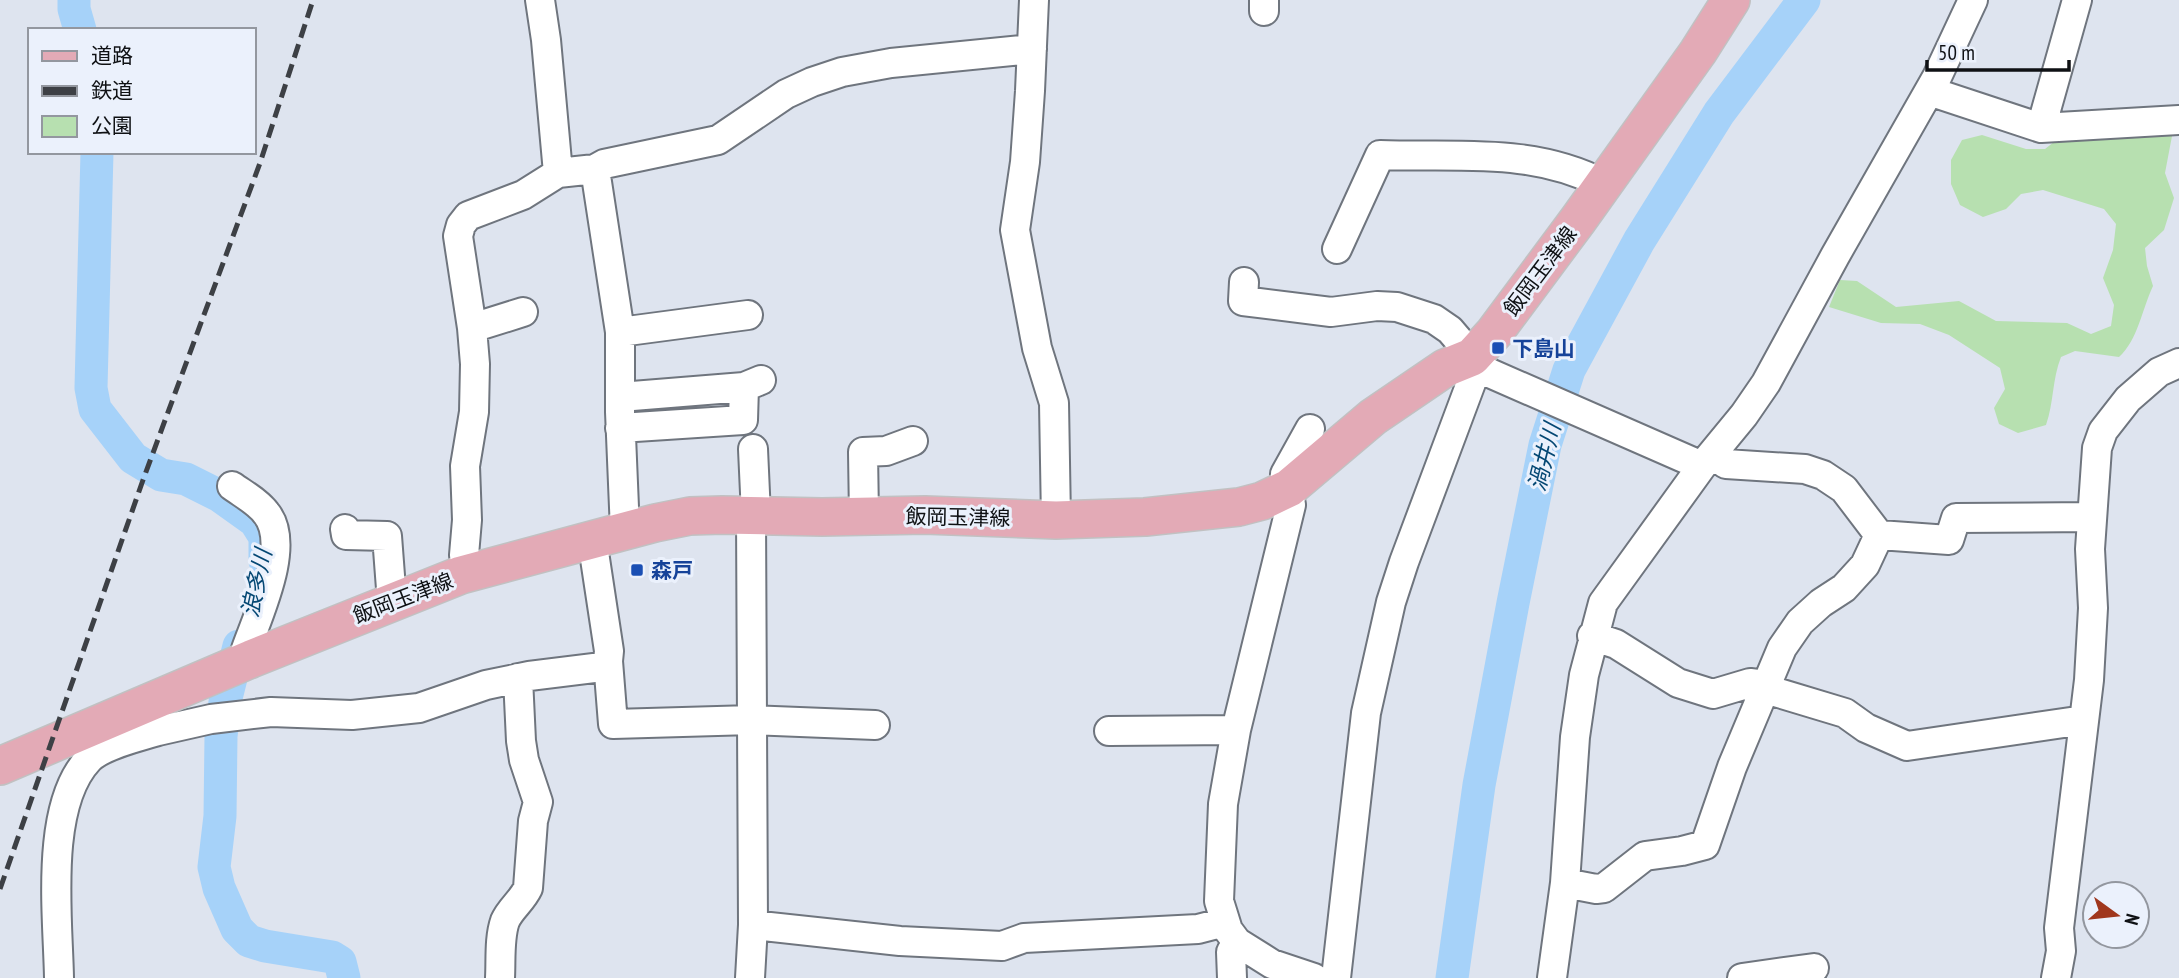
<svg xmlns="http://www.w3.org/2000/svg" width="2179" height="978" font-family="'PT Sans Narrow','Noto Sans JP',sans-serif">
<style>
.green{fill:#b7e0b0}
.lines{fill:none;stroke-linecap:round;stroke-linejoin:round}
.river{stroke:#a6d2f9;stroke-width:33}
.minor-casing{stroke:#6f757e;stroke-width:32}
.major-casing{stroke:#c1c1c2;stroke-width:40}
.minor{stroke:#fff;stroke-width:28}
.major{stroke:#e3aab6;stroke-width:37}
.rail{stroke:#3d4045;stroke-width:5;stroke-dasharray:14 7;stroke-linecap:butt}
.transit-dot{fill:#1a4fb4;stroke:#ebf1fc;stroke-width:2.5}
.labels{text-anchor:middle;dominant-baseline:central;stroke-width:6;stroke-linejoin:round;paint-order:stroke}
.street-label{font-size:21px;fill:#0f1114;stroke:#ebf1fc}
.transit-label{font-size:21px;font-weight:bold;fill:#164399;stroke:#ebf1fc;text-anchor:start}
.water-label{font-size:23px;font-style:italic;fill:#054874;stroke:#ebf1fc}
</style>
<rect width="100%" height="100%" fill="#dee4ef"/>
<path class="green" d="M 2161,130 L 2172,136 L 2165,173 L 2174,198 L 2164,230 L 2145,248 L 2147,266 L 2153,286 C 2142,309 2138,340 2119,357 L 2075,351 L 2061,357 C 2052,380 2054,402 2046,425 L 2018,433 L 1999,424 L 1994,408 L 2005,389 L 2000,368 L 1949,335 L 1920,324 L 1881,323 L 1829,307 L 1840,280 L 1857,281 L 1896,307 L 1959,301 L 1996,321 L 2067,323 L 2091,334 L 2111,326 L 2114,305 L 2103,278 L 2113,250 L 2116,224 L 2104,209 L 2043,190 L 2021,194 L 2006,209 L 1983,217 L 1960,205 L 1951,184 L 1951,160 L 1962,140 L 1982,135 L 2026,149 L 2045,149 L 2059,138 Z"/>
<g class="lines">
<path class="river" d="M 74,0 L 74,9 L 80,30
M 97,152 L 91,388 L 95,409 L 133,458 L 161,475 L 186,479 L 220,496 L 255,521 L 265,537 L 265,561
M 239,646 L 225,702 L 221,736 L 220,816 L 214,867 L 219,888 L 237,929 L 249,941 L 265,946 L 332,957 L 340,962 L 344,978
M 1452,978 L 1479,785 L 1513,603 L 1545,445 L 1569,370 L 1639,241 L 1719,113 L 1804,0"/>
<defs>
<path id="minor" d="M 540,0 L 546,40 L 558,173
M 1034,0 L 1030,91 L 1025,162 L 1015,230 L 1037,348 L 1054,403 L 1056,520
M 1264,11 L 1264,0
M 1938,94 L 2041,128 L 2179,120
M 2041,128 L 2077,0
M 595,169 L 604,164 L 718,140 L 786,94 L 812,82 L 842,72 L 891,63 L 1032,49
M 1337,249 L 1380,155 C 1456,158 1533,147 1603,184
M 1244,282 L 1243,301 L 1331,312 L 1377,306 L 1397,307 L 1434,319 L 1450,330 L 1485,371 L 1702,466
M 523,312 L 472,328 L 458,236 L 461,225 L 468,216 L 523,195 L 558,173 L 595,169 L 620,332 L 620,412 L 625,531
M 620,332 L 748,315
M 620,397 L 744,387 L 761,380
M 620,428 L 743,420 L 744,387
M 1310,429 L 1285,474 L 1291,505 L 1236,730 L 1223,804 L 1219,901 L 1228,930 L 1237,942 L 1272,964 L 1314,978
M 753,449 L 756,515
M 1712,454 L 1726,464 L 1805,469 L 1823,475 L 1844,489 L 1879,535 L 1949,540 L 1956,518 L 2092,517
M 232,486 C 243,494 258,502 266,513 C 292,544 258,615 246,649 L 251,659
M 864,516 L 863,452 L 886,451 L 913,441
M 345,529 L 346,535 L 387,536 L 392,602
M 468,573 L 464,555 L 467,520 L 465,466 L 474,412 L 475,364 L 472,328
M 1592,636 L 1616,644 L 1678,683 L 1713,694 L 1750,683 L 1758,684 L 1772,691 L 1845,713 L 1866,728 L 1907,746 L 2084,720
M 608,661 L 613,724 L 752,720 L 875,725
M 158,731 L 211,719 L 271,712 L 352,715 L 419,708 L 486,685 L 529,676 L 602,667 L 608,661 L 609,651 L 592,539
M 1109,731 L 1236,730
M 1565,883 L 1596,889 L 1604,888 L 1645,856 L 1682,851 L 1705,845 L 1732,767 L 1782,648 L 1800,622 L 1821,603 L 1844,588 L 1865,565 L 1879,535
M 753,925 L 900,941 L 1002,946 L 1024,938 L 1198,929 L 1225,922
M 59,978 C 58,917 44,806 89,759 C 103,745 139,737 158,731 L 154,715
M 500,978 C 501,960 499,938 505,921 C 510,909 522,901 528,888 L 533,821 L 538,802 L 524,760 L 521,741 L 518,678
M 750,978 L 753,925 L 751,515
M 1232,978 L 1231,952 L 1237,942
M 1336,978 L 1366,713 L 1391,602 L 1404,562 L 1471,383 L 1472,357
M 1552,978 L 1565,883 L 1575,737 L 1584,675 L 1603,603 L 1702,466 L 1744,415 L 1766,383 L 1835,256 L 1937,77 L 1973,0
M 1742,978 L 1814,968
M 2056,978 L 2061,951 L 2059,928 L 2089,680 L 2093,608 L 2090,549 L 2097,448 L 2103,431 L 2128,399 L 2159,372 L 2179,363"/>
<path id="major" d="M 0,766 L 251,659 L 461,575 L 655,523 L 690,516 L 722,515 L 822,517 L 925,515 L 1056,520 L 1145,517 L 1239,507 L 1262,501 L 1289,488 L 1373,417 L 1445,368 L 1472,357 L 1494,333 L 1578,220 L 1698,52 L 1731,0"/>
</defs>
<use href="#minor" class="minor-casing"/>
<use href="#major" class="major-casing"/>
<use href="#minor" class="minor"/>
<use href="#major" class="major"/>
<path class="rail" d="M 0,889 L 143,480 L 260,163 L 313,0"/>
</g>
<g class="transit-dot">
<rect x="1491" y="341" width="14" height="14" rx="3.5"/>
<rect x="630" y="563" width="14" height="14" rx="3.5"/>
</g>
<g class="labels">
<g class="street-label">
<text transform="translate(1540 271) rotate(-53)">飯岡玉津線</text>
<text transform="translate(958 517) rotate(1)">飯岡玉津線</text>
<text transform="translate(403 598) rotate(-21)">飯岡玉津線</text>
</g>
<g class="transit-label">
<text x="1512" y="348">下島山</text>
<text x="651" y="570">森戸</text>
</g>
<g class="water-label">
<text transform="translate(1544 457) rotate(-76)">渦井川</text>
<text transform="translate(256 583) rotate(-78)">浪多川</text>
</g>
</g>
<rect x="28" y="28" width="228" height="126" fill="#ebf1fc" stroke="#93979f" stroke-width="2"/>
<rect x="42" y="51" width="35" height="10" fill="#e3aab6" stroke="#93979f" stroke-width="2"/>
<text x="91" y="63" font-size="21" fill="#0f1114">道路</text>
<rect x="42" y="86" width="35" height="10" fill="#3d4045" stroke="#93979f" stroke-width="2"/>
<text x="91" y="98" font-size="21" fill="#0f1114">鉄道</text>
<rect x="42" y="116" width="35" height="21" fill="#b7e0b0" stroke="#93979f" stroke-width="2"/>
<text x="91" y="133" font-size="21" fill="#0f1114">公園</text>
<g transform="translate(2116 915) rotate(105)"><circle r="33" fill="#ebf1fc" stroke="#93979f" stroke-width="2"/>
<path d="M0-5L12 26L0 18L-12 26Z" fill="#a0371d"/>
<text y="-10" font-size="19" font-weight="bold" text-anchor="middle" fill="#0f1114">N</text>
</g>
<path d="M1927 60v10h142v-10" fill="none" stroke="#0f1114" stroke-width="3.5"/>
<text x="1938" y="60" font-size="21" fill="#0f1114" stroke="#ebf1fc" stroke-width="5" paint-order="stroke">50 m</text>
</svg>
